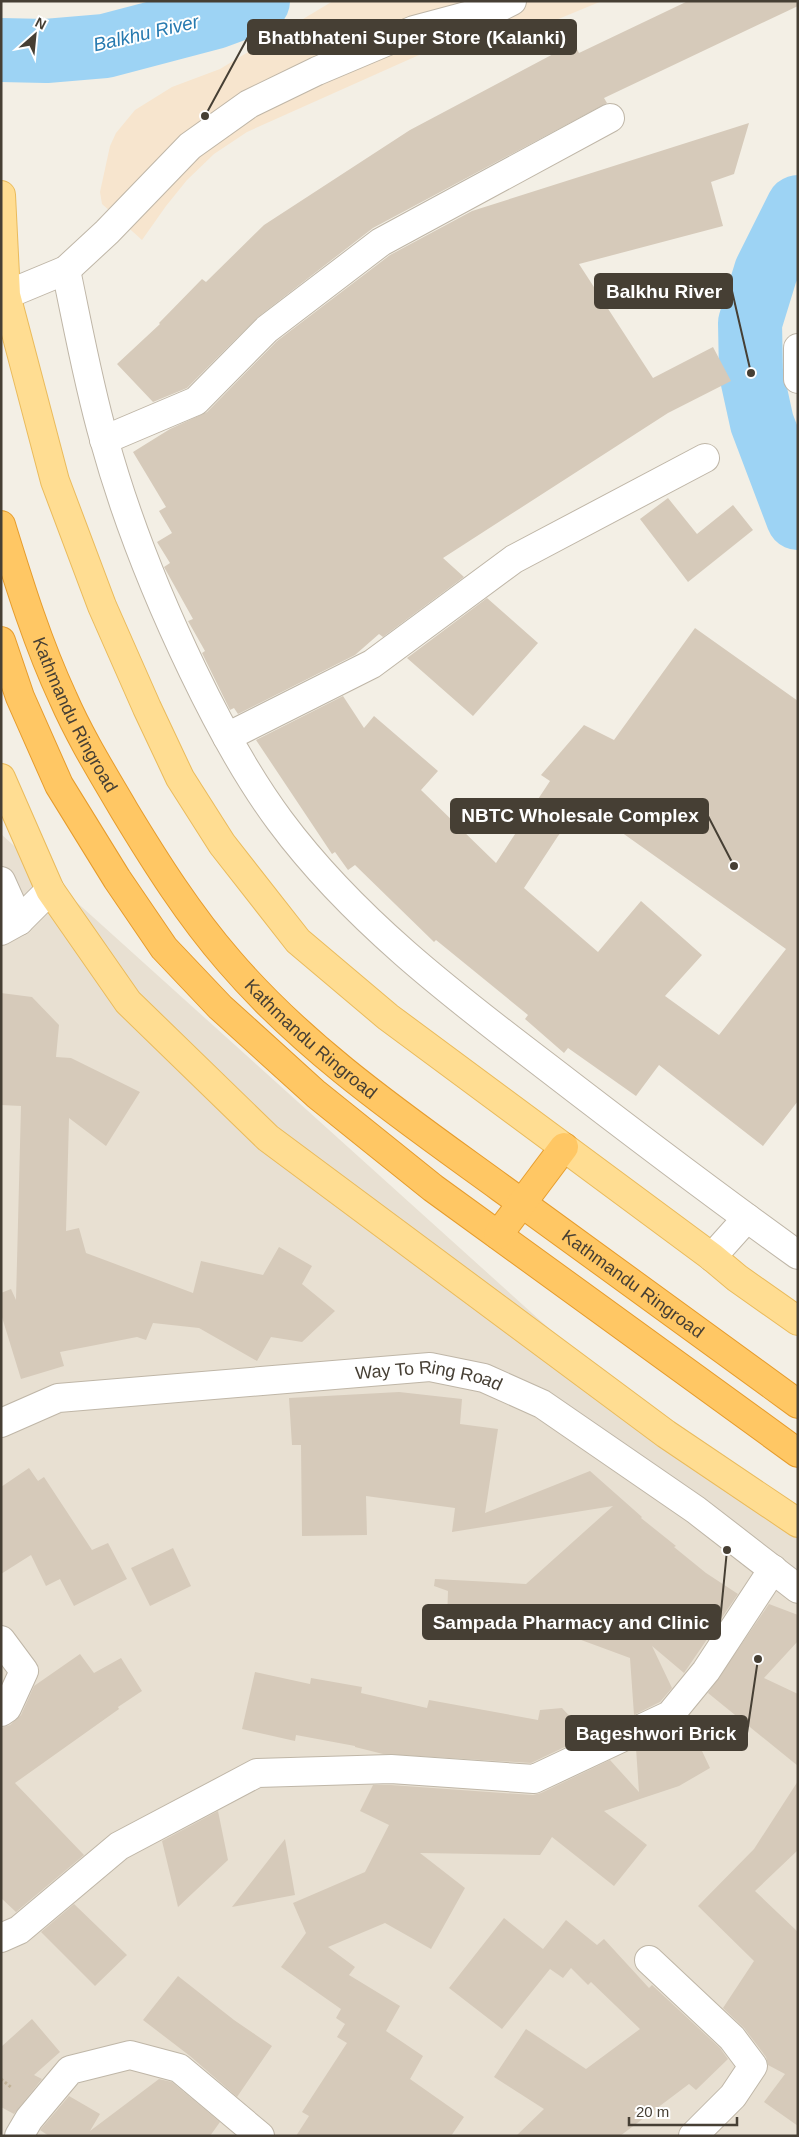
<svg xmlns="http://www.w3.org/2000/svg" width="799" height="2137" font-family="Helvetica,sans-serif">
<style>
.residential{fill:#e8e0d2}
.commercial{fill:#f7e5ce}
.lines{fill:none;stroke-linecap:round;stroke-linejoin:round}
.river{stroke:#9dd3f4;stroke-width:64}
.building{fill:#d6caba;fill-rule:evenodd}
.minor-casing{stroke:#bfb6a7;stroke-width:30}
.major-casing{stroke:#eabb5c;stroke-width:30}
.highway-casing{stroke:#e69c2c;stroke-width:30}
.path{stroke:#c2b297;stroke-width:3;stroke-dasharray:2.5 2.5;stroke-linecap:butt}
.minor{stroke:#fff;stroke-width:28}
.major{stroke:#ffdd92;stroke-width:28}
.highway{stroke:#ffc764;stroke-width:28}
.labels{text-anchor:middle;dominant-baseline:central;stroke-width:4;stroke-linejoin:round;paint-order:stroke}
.street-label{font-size:18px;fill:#463f34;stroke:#fff}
.water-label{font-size:19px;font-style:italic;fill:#277ab0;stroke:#fff}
.leader{fill:none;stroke:#463f34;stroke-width:2}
.callout-dot{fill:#463f34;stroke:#fff;stroke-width:2}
.callout{fill:#463f34;stroke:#463f34;stroke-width:2}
.callout-label{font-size:19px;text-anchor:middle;font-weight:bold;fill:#fff}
</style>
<rect width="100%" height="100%" fill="#f3efe5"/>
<path class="residential" d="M 1,834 L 666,1434 L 798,1536 L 798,2136 L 1,2136 Z"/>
<path class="commercial" d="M 333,1 L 602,1 L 483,50 L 419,55 L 247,132 L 214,154 L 187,180 L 166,206 L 142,240 L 102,204 L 100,192 L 110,146 L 116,133 L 135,110 L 172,87 L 220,69 Z"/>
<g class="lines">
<path class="river" d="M 1,50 L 46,51 L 105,46 L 215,17 L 258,1
M 798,207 L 766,271 L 750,323 L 751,373 L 762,423 L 798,518"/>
</g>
<path class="building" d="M 688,1 L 798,1 L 798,6 L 604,98 L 607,103 L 373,228 L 258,317 L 187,388 L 153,402 L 117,364 L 160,324 L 159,323 L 202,279 L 206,282 L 264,225 L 410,130 L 574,43 L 579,53 Z
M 749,123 L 734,174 L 711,182 L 723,226 L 579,264 L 653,378 L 713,347 L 731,381 L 668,413 L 443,558 L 464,577 L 383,637 L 379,634 L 355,655 L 238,714 L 234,708 L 230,710 L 202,653 L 205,651 L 188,621 L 193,619 L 164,567 L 170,563 L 157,542 L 172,533 L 159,511 L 166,507 L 133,452 L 170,429 L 207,412 L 277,341 L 390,255 L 472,211 Z
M 668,498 L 697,534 L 733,505 L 753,530 L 688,582 L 640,519 Z
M 487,598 L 538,643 L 473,716 L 407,658 Z
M 695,628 L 798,701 L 798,1101 L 763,1146 L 659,1065 L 636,1096 L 568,1048 L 564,1053 L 525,1019 L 528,1015 L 436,940 L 434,942 L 355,865 L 348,870 L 335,852 L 332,854 L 256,740 L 343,696 L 364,728 L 374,716 L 438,771 L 421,790 L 496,863 L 550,781 L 541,775 L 584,725 L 614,740 ZM 583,805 L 786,949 L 719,1035 L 665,996 L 702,955 L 641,901 L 598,952 L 524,888 L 558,836 Z
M 1,993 L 32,997 L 59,1025 L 56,1057 L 71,1058 L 140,1092 L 106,1146 L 69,1118 L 66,1231 L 79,1228 L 86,1253 L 193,1293 L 201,1261 L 263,1275 L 279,1247 L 312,1266 L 302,1284 L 335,1311 L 302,1342 L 271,1337 L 257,1361 L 199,1328 L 153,1323 L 146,1340 L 137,1337 L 60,1352 L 64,1366 L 21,1379 L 1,1314 L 1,1293 L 11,1289 L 16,1300 L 21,1106 L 1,1105 Z
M 399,1392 L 462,1399 L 460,1424 L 498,1429 L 485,1513 L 590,1471 L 642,1517 L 641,1518 L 676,1546 L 674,1547 L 706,1573 L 738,1594 L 684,1673 L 652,1646 L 672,1688 L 660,1702 L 634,1715 L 630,1658 L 508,1613 L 508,1624 L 447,1620 L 448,1591 L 434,1586 L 435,1579 L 526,1584 L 613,1506 L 452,1532 L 455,1508 L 366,1496 L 367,1535 L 302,1536 L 301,1445 L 292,1445 L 289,1398 Z
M 29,1468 L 38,1481 L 44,1477 L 92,1550 L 108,1543 L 127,1579 L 74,1606 L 60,1579 L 46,1586 L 31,1555 L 1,1574 L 1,1487 Z
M 173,1548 L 191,1586 L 150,1606 L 131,1568 Z
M 769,1604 L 798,1615 L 798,1641 L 764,1678 L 798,1694 L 798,1766 L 708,1693 Z
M 80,1654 L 94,1673 L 121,1658 L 142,1691 L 118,1707 L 119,1709 L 15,1783 L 84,1855 L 16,1912 L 1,1898 L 1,1728 L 10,1725 L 21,1715 L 34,1686 Z
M 255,1672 L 310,1684 L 311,1678 L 362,1687 L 361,1693 L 427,1708 L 429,1700 L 538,1720 L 540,1710 L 562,1708 L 588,1736 L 531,1763 L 383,1754 L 355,1747 L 355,1746 L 296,1735 L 295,1741 L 242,1729 Z
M 687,1719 L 710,1768 L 679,1786 L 604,1811 L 647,1845 L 614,1886 L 552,1837 L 540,1855 L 420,1853 L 465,1888 L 431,1949 L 385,1923 L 328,1947 L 355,1967 L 349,1975 L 400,2006 L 386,2031 L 423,2056 L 410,2079 L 464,2117 L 451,2136 L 296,2136 L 309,2116 L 302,2112 L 347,2043 L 337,2037 L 345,2024 L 336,2018 L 341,2009 L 281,1967 L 306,1933 L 293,1903 L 365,1872 L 389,1825 L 360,1811 L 373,1785 L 391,1785 L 533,1795 L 541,1793 L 610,1760 L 639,1792 L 636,1748 L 677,1729 Z
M 798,1781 L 798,1850 L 755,1891 L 798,1932 L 798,2126 L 764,2102 L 785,2074 L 768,2065 L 766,2057 L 744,2028 L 723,2008 L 754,1961 L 698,1906 L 754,1849 Z
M 218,1811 L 228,1860 L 178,1907 L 162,1841 Z
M 285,1839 L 295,1895 L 232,1907 Z
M 74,1904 L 127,1955 L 95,1986 L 41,1932 Z
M 504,1918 L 543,1949 L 566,1920 L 597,1945 L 604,1939 L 649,1988 L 652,1985 L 720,2048 L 728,2059 L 696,2090 L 689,2084 L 620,2136 L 516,2136 L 544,2109 L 494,2077 L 526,2029 L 586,2069 L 640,2029 L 591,1982 L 588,1985 L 571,1968 L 563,1978 L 550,1969 L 502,2029 L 449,1988 Z
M 178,1976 L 234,2020 L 272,2046 L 237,2097 L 190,2056 L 143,2020 Z
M 32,2019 L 60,2052 L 34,2075 L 42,2079 L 14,2114 L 1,2107 L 1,2047 Z
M 159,2079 L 172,2082 L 220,2122 L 210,2136 L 49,2136 L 40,2130 L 69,2096 L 100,2114 L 90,2131 Z"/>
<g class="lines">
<defs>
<g id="minor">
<path d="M 66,270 C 78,327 88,383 104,439 C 126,519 157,596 193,671 C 218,723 245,774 280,821 C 352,918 451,994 547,1067 C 630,1131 713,1194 798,1255"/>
<path d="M 1,297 L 66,270 L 107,232 L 190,146 L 249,104 L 317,71 L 414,30 L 500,7 L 512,1"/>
<path d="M 798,348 L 798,379"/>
<path d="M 104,440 L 196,401 L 267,329 L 381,242 L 610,118"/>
<path d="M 227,737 L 372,664 L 514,559 L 705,458"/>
<path d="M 1,881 L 19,921"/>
<path d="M 1,931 L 19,921 L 50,890"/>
<path d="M 712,1257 L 747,1218"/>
<path id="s1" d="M 1,1423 L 58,1398 L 430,1367 L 484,1378 L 542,1404 L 696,1510 L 798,1589"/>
<path d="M 1,1640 L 24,1671 L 7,1708 L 1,1712"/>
<path d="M 1,1938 L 19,1930 L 119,1846 L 257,1773 L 391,1769 L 534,1779 L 670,1715 L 706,1671 L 773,1569"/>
<path d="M 649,1960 L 732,2038 L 753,2066 L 733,2096 L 693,2136"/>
<path d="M 19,2136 L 29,2119 L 70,2070 L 130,2055 L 179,2068 L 260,2136"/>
</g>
<path id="major" d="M 1,195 L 6,295 L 55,481 L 102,606 L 147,708 L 180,778 L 222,844 L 298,941 L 388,1017 L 712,1257 L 737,1278 L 798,1321
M 1,778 L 50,890 L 128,1002 L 268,1138 L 666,1434 L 798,1523"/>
<g id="highway">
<path id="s2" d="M 1,525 C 19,583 37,642 63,698 C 80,737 103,774 124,810 C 156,863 189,915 229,961 C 306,1051 406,1119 501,1188 C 600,1260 699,1332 798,1404"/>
<path d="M 1,641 L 20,697 L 59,785 L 117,879 L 164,948 L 220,1007 L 316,1094 L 433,1188 L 798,1453"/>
<path d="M 498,1235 L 564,1147"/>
</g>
</defs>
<use href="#minor" class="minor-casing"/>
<use href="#major" class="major-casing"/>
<use href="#highway" class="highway-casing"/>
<path class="path" d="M 1,2079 L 12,2088"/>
<use href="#minor" class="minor"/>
<use href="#major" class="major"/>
<use href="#highway" class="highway"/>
</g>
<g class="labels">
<g class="street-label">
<text stroke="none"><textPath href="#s2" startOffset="204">Kathmandu Ringroad</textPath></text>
<text stroke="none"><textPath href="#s2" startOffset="609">Kathmandu Ringroad</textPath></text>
<text stroke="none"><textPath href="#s2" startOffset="1014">Kathmandu Ringroad</textPath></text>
<text stroke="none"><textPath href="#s1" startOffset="435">Way To Ring Road</textPath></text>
</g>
<g class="water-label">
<text transform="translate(146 33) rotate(-13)">Balkhu River</text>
</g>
</g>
<path class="leader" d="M205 116L248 37M751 373L732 291M734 866L708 816M727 1550L720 1622M758 1659L747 1733"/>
<g class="callout-dot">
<circle cx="205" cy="116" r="5"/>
<circle cx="751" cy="373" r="5"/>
<circle cx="734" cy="866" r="5"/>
<circle cx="727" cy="1550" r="5"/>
<circle cx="758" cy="1659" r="5"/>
</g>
<g class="callout">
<rect x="248" y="20" width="328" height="34" rx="5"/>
<rect x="595" y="274" width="137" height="34" rx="5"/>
<rect x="451" y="799" width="257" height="34" rx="5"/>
<rect x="423" y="1605" width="297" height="34" rx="5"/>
<rect x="566" y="1716" width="181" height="34" rx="5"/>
</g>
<g class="callout-label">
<text x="412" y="44">Bhatbhateni Super Store (Kalanki)</text>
<text x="664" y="298">Balkhu River</text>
<text x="580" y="822">NBTC Wholesale Complex</text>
<text x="571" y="1629">Sampada Pharmacy and Clinic</text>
<text x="656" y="1740">Bageshwori Brick</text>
</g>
<rect width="799" height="2137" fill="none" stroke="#463f34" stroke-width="5"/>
<g transform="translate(35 35) rotate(27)" stroke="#ffffff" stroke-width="4" paint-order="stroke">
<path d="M0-4L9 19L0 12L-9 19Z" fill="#463f34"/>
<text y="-8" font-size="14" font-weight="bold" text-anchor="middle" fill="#463f34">N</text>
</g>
<path d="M629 2117v8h108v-8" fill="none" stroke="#463f34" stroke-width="2.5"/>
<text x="636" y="2117" font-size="15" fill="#463f34" stroke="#ffffff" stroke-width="4" paint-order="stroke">20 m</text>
</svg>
